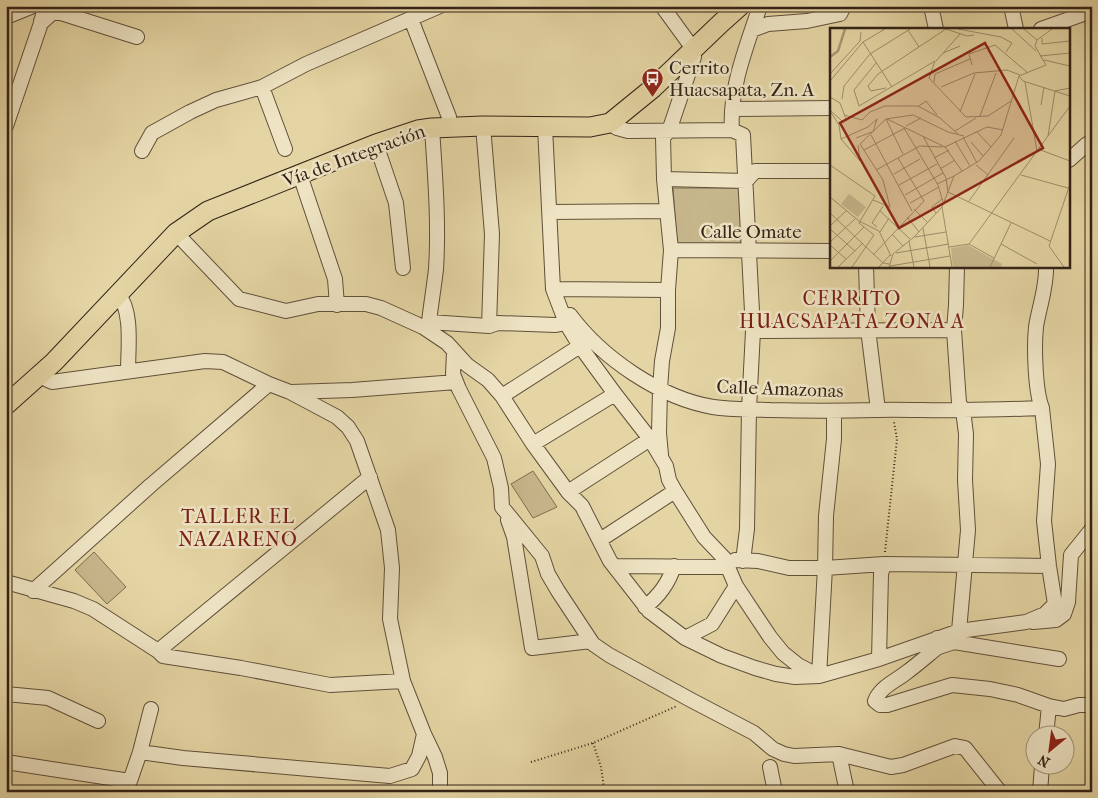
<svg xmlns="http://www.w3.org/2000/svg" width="1098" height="798" font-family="'IM FELL French Canon',serif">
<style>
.green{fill:#c7b78c;stroke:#7d6d52}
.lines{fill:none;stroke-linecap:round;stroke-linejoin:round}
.minor-casing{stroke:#60503a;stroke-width:16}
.major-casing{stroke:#332317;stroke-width:21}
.path{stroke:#332317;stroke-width:2;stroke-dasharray:1 2.5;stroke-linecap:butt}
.minor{stroke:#eee4c4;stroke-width:14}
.major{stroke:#e5d5a4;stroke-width:19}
.labels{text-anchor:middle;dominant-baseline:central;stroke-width:5;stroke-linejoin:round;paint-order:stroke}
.poi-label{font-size:19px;fill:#332317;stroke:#eee4c4;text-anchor:start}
.street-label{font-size:19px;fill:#332317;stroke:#eee4c4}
.neighbourhood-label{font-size:20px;letter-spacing:1px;fill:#7a1f14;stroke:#eee4c4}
.inset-river{fill:none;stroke:#a89874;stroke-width:2.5}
.inset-road{fill:none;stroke:#9e8e6c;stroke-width:1}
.view{fill:#8f2418;fill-opacity:0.15;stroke:#8f2418;stroke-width:2.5}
.inset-edge{fill:none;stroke:#332317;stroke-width:2.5}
</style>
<rect width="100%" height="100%" fill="#e5d5a4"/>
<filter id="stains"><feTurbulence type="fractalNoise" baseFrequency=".004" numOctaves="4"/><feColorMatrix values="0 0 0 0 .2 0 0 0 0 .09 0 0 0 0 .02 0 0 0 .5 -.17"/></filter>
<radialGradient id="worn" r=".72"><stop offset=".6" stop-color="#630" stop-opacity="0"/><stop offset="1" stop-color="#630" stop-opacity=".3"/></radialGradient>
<path class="green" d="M 673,188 L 739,188 L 743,244 L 677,244 Z
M 533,471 L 557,507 L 533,518 L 511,484 Z
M 94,552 L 126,587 L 107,604 L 75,570 Z"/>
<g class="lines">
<defs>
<path id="minor" d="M 931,6 L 936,29
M 1011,6 L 1016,29
M 6,17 L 33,6
M 411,19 L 449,117
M 41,21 L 41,23 L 52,13 L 61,13 L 137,37
M 1041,29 L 1092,11
M 752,30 L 768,24 L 807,21 L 840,14 L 844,6
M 262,87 L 285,149
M 732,109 L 832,108
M 610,123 L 617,128 L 628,131 L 732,130
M 6,126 L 41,23 L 45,6
M 483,126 L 492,234 L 489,326
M 545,127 L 553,289 L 566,323 L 580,346 L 615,394 L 650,439 L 666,466 L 669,480 L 675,491 L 704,537 L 724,558 L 736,586 L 770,637 L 783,653 L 798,665 L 819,676 L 825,568 L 826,516 L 834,439 L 834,412
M 376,144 L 396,203 L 403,268
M 142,151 L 152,133 L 190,112 L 216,100 L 262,87 L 306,64 L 440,6
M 1069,160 L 1087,144 L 1092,144
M 300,175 L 335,279 L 337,305
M 664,179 L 746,181 L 755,171 L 832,171
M 550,212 L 667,211
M 176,233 L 239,299 L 286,311 L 318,304 L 366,304 L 381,308 L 423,327 L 429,322 L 489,326 L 498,323 L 556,325 L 566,323
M 671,250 L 832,251
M 866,266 L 868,329 L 878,410
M 957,266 L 956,305 L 954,330 L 959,403 L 963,410 L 966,434 L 965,480 L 968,530 L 959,631
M 553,289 L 668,290
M 118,294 C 133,311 128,349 128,371
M 570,315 C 602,358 660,398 713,407 C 732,410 751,409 770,410 C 806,411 840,411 876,410 C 905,409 934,411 963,410 C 989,410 1016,409 1042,408
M 429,322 C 431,304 434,287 436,269 C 439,222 435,175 432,128
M 423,327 L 447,343 L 467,365 L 488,380 L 502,396 L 533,444 L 568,492 L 582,506 L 610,561 L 649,611 L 685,638 L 722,656 L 755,668 L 776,674 L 795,677 L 819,676 L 879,659 L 959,631 L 1026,622 L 1045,614 L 1055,604 L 1049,566 L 1044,521 L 1048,464 L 1042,408 C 1035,391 1034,346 1036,327 C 1039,307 1047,287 1046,266
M 753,331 L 954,330
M 454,352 L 453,374 L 459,389 L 494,458 L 501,488 L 502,507 L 542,556 L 548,574 L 558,591 L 593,644 L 609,655 L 691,700 L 754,733 L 773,749 L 784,754 L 794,756 L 839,754 L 891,767 L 903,765 L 955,746 L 965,748 L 1000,792
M 39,376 L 52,382 L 205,361 L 223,362 L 269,384 L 290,392 L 337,417 L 348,427 L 357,441 L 388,530 L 392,568 L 390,619 L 403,681 L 424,734 L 435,757 L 440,773 L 440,788 L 438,792
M 291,392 L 352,390 L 456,382
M 502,396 L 580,346
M 533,444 L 615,394
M 661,455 L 659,433 L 660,389 L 662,361 L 668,328 L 668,290 L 671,250 L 664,179 L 663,137 L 669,131 L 694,57 L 694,50 L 662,6
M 568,492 L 650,439
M 508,520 L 514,537 L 532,648 L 591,641
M 600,540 L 675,491
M 735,560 L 758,561 L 789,568 L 825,568 L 884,564 L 1049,566
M 743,561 L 747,529 L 749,409 L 753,331 L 743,135 L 732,130 C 729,89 747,45 760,6
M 616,566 L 728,567
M 6,582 L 74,601 L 93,609 L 158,651 L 163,656 L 241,668 L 330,685 L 403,681
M 33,591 L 151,485 L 269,384
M 645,607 C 658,597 669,582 674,566
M 1033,622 L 1056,620 L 1064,614 L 1068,602 L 1071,555 L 1092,529
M 685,638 L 712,624 L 736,586
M 937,638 L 938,647 C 928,655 918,664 907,672 C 896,681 880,687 875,701 L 880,705 L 887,705 L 952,685 L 990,689 L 1018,695 L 1049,706 L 1064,709 L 1079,705 L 1092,705
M 939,647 L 954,642 L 1059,659
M 158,651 L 370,477
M 879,659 L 881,574 L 884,564
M 6,694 L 48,698 L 98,721
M 1046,736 L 1049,706
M 140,752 L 183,758 L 390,776 L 412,769 L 419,756 L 424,734
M 839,754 L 847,792
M 6,762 L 130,781 L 140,752 L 151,709
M 770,767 L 775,792
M 1040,792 L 1042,766"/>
<path id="major" d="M 6,405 L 54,362 L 176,233 L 208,211 L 376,144 L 418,130 L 432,128 L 483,126 L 590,127 L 610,123 L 653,88 L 721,23 L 740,6"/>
</defs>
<use href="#minor" class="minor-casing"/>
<use href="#major" class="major-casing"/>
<path class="path" d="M 885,552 L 897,439 L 894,422
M 593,743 L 601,767 L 604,788
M 531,762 L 593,743 L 677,706"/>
<use href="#minor" class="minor"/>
<use href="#major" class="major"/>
</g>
<defs>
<symbol id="bus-pin" viewBox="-11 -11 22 30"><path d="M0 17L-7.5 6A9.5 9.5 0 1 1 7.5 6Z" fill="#8f2418" stroke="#eee4c4"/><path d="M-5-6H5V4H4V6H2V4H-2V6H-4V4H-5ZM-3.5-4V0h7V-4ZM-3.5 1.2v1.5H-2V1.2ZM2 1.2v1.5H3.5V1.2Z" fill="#fff"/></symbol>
</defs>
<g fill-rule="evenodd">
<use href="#bus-pin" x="640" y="66" width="25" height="34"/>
</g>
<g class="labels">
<g class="poi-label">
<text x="669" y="68">Cerrito<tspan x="669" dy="22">Huacsapata, Zn. A</tspan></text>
</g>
<g class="street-label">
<text transform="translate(354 156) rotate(-20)">Vía de Integración</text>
<text x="751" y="232">Calle Omate</text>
<text transform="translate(780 389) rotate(2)">Calle Amazonas</text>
</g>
<g class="neighbourhood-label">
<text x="852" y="298">CERRITO<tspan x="852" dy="23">HUACSAPATA ZONA A</tspan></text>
<text x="238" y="516">TALLER EL<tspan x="238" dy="23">NAZARENO</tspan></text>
</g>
</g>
<g transform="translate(830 28)">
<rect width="240" height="240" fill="#e5d5a4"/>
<path d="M 19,166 L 36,179 L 28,189 L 11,176 ZM 138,217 L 172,236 L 171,239 L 123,239 L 121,220 Z" fill="#c7b78c"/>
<path class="inset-river" d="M 0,29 L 8,23 L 15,1"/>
<path class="inset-road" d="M 116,1 L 137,8 L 144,7M 128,1 L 171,9 L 182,15 L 176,24M 182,1 L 206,23M 194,1 L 207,12M 78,2 L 89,19M 212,10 L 212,16 L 240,13M 33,14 L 62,59M 113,25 L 130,18M 210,28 L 240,25M 214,32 L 240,38M 106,33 L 130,6M 46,35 L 24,62 L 29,78 L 105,33 L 99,50 L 136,89 L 158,88 L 181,73M 142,37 L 139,26 L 165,17 L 198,45M 0,46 L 30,13 L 31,4M 189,48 L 193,53 L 240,68M 0,53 L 33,14 L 55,1M 104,54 L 105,46 L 140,31M 111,59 L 144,45 L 177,42 L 190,47M 56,60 L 41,63 L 38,58 L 48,46 L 116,1M 0,69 L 10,75 L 16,91 L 12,93 L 1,83M 12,71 L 14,58 L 40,26 L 80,1M 211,77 L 214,59M 89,78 L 96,73 L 107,87M 0,83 L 9,97 L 11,111 L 38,99 L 47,91 L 43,104M 130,84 L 145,46M 14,87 L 32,92 L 40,84 L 55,78 L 88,78 L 110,90 L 128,106M 150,88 L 166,45M 56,91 L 73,126M 57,91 L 115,119 L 132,143M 76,98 L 91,90M 74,100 L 108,157 L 113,174M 125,103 L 146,90M 147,104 L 161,119M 41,107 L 82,183M 93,108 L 116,150 L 118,164 L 220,213M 218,108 L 225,63 L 240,60M 133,109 L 147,135M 26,110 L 42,104M 11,111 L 30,133 L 28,117M 125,113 L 140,138M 141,114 L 153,128M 115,119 L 157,99 L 173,102M 208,121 L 240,133M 34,122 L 75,100M 207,123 L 240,78M 104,130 L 119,122M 0,137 L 45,168 L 29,195 L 44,207 L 22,239M 146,137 L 158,147M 110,141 L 125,132M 46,142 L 90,118 L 113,119M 64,146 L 90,131M 191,147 L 238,160M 107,156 L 124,148M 69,157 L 107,136M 75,167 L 113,145M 0,169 L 29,193 L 49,203 L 61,228M 43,172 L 60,179 L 53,152 L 30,116 L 56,91 L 83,87 L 118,104 L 134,108M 139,173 L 184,110M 80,175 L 109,159M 112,179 L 122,239M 84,181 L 97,194M 50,183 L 80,211M 0,185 L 53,235 L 59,236M 106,185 L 102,179 L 112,171M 77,189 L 89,204M 181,195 L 171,216 L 207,236M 0,198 L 16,183M 47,199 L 42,195 L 53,178M 93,200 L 100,239M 0,201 L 25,223M 50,204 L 59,190M 62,206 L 73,218M 85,209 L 116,204M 79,213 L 84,239M 0,214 L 25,191M 139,216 L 207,123 L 195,54M 0,217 L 16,231M 119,219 L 139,216 L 164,230M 66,225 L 119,216M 43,227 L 94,173 L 68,130M 1,232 L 34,199M 60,238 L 120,228M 8,239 L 33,215M 49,239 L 60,227M 59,239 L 63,226 L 84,209 L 112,179 L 124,148 L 149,133 L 171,107 L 189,48 L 216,37 L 205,18 L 207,12 L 222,1M 160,239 L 171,216M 234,239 L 219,218 L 240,156"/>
<path class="view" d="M 155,15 L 213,120 L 69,200 L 10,95 Z"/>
<rect width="240" height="240" class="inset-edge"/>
</g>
<rect width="1098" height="798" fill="none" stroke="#e5d5a4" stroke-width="25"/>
<rect x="8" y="8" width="1083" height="783" fill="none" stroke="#332317" stroke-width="2.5"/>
<rect x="12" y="12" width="1073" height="773" fill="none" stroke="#332317"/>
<g transform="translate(1050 750) rotate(209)"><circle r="24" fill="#eee4c4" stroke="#a3977f"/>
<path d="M0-4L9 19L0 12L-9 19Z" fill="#8f2418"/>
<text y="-8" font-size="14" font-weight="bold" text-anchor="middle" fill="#332317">N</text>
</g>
<rect width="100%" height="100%" filter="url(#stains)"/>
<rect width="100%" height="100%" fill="url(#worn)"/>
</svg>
